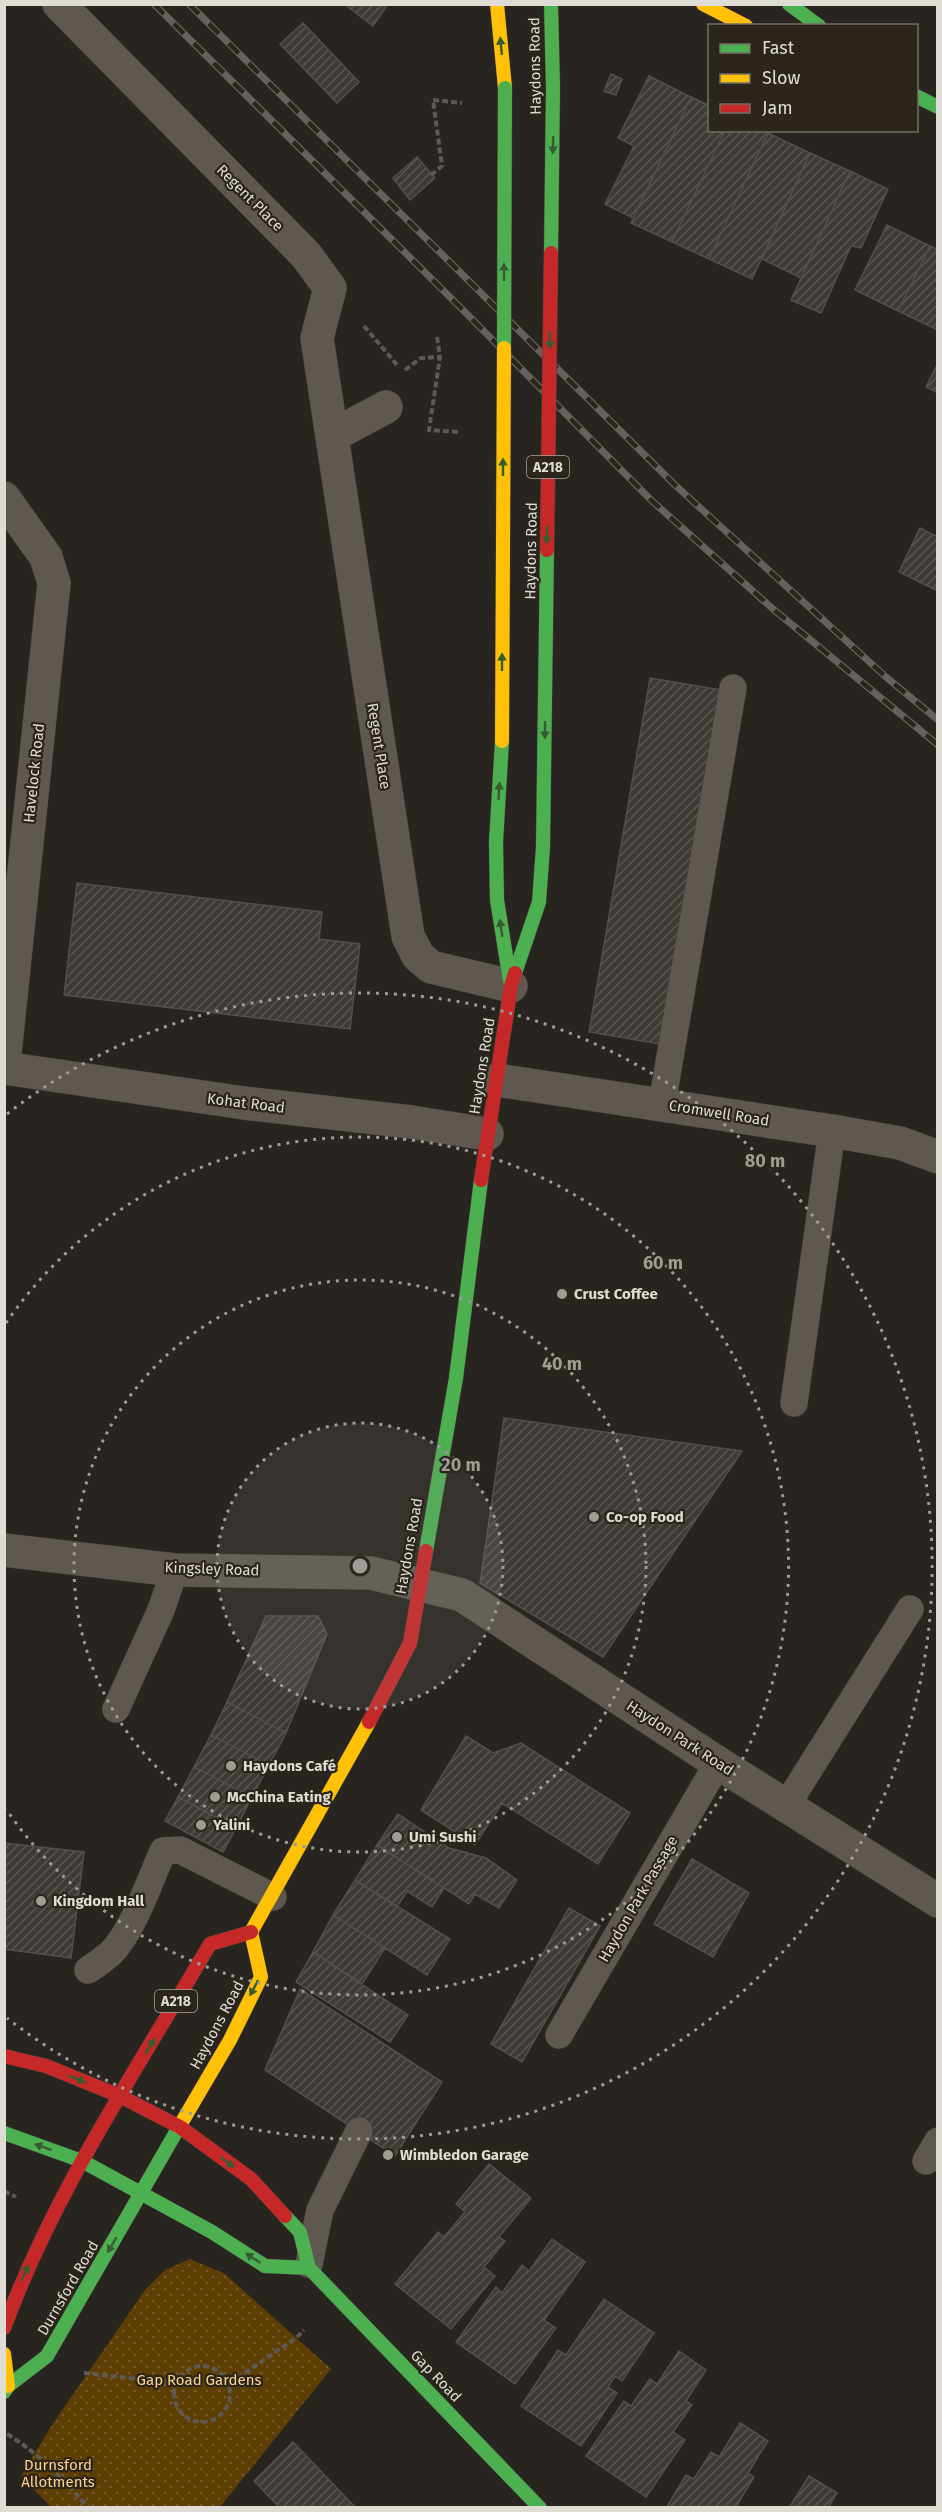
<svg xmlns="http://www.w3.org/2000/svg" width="942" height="2512" font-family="'Fira Sans',sans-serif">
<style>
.garden{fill:url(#garden-dots)}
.building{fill:url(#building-hatch);stroke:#534f4c;stroke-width:1.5}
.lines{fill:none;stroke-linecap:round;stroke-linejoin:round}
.lane-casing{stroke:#44413e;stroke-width:28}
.street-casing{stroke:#44413e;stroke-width:34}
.fast-casing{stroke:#44413e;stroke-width:15}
.slow-casing{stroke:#44413e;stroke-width:15}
.jam-casing{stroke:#44413e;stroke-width:15}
.path{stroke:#5e5953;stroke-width:4;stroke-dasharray:6 3;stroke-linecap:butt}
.lane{stroke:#5e5850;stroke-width:27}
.street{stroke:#5e5850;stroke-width:33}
.fast{stroke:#4caf50;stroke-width:14}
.slow{stroke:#ffc107;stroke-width:14}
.jam{stroke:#c62828;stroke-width:14}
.rail-casing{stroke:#66615c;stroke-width:7}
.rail{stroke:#2b251c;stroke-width:4.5;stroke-dasharray:14;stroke-linecap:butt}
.fast-bridge-casing{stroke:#44413e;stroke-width:15;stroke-linecap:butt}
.slow-bridge-casing{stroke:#44413e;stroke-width:15;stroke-linecap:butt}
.jam-bridge-casing{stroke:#44413e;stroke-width:15;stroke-linecap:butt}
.fast-bridge{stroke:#4caf50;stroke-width:14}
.slow-bridge{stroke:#ffc107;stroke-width:14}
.jam-bridge{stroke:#c62828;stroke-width:14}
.oneway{fill:#385c31}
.ring{fill:none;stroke:#9f9b96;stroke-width:3;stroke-dasharray:3 6}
.poi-dot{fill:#9f9b96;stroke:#2b251c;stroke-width:2}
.labels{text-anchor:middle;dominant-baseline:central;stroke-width:4.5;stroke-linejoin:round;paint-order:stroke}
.shield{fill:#2b251c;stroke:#a9a49e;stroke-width:1.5}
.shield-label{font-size:14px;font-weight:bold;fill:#dfdbd5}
.street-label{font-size:15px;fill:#dfdbd5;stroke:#2b251c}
.poi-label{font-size:15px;font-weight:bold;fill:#dfdbd5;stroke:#2b251c;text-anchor:start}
.park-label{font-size:15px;fill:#fed18e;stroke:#2b251c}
.centre{fill:#9f9b96;stroke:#2b251c;stroke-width:3}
.ring-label{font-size:18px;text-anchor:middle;font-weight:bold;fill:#9f9b96;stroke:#2b251c;stroke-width:4.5;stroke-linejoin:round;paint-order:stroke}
</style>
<defs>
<pattern id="garden-dots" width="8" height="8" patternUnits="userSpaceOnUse" patternTransform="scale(1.5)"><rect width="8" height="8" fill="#5d3f04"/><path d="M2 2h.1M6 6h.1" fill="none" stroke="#745a28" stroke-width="1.8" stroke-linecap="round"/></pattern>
<pattern id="building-hatch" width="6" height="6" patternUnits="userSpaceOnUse" patternTransform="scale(1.5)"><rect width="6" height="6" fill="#3e3a36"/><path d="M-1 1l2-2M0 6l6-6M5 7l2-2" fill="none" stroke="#595652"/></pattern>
</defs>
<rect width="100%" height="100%" fill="#282420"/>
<path class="garden" d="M 190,2259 L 225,2274 L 331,2369 L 220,2507 L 51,2507 L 21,2476 L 52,2425 L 145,2290 L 165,2270 Z"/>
<path class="building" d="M 344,4 L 388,4 L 373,26 Z
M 303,23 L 359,82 L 337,103 L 280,44 Z
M 611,74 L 622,79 L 616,95 L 604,91 Z
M 649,76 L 691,97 L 633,218 L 605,204 L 634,146 L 618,138 Z
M 691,97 L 710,106 L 710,130 L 725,130 L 672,242 L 631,223 Z
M 725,130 L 763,130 L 768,133 L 709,259 L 672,242 Z
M 768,133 L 810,153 L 752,279 L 709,259 Z
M 810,153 L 850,171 L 801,278 L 762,259 Z
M 417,157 L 435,178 L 410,200 L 393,178 Z
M 850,171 L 888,189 L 861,248 L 851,246 L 821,313 L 791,300 Z
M 887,225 L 930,246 L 898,311 L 855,290 Z
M 930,246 L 938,250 L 938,330 L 898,311 Z
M 938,363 L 938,393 L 926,387 Z
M 920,528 L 938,537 L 938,591 L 899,572 Z
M 650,678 L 722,690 L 660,1044 L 589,1032 Z
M 77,883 L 322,912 L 319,939 L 360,944 L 350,1029 L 64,995 Z
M 504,1418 L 742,1451 L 603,1657 L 480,1583 Z
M 266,1616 L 318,1616 L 327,1634 L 286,1733 L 227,1702 Z
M 227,1702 L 286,1733 L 269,1765 L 211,1735 Z
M 211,1735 L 269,1765 L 252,1797 L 194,1767 Z
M 466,1736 L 493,1753 L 521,1743 L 630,1813 L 598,1864 L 502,1803 L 475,1845 L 421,1810 Z
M 194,1767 L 252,1797 L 236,1828 L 178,1797 Z
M 178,1797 L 236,1828 L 223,1852 L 165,1821 Z
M 398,1814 L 449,1848 L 486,1858 L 517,1880 L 499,1908 L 475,1894 L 469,1904 L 377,1845 Z
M 4,1843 L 84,1852 L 71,1958 L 4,1949 Z
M 377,1845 L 444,1888 L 432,1907 L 407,1891 L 397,1907 L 355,1880 Z
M 692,1859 L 749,1893 L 713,1957 L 654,1924 Z
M 355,1880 L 450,1939 L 427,1975 L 333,1915 Z
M 569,1908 L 600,1926 L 522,2062 L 491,2044 Z
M 333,1915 L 385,1948 L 362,1984 L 313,1952 Z
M 313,1952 L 408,2015 L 390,2042 L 296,1982 Z
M 300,1989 L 442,2082 L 395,2156 L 265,2070 Z
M 489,2164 L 531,2198 L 499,2237 L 505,2241 L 484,2267 L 495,2276 L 451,2329 L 395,2284 L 438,2232 L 444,2237 L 465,2212 L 456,2204 Z
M 552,2239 L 585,2262 L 544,2320 L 556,2328 L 515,2384 L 456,2342 L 496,2287 L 502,2293 L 522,2265 L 529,2271 Z
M 604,2299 L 654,2333 L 622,2381 L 615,2376 L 608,2387 L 617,2393 L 581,2446 L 521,2406 L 558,2350 L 566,2355 Z
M 679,2351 L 706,2370 L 686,2401 L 692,2405 L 673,2432 L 685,2440 L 646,2497 L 586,2456 L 624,2401 L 631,2406 L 650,2379 L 657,2384 Z
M 740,2423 L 768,2441 L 748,2473 L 754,2477 L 737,2505 L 741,2508 L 666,2508 L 686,2475 L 694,2479 L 711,2452 L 719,2457 Z
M 293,2442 L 356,2508 L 280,2508 L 254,2481 Z
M 809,2476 L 837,2493 L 828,2508 L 789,2508 Z"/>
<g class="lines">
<defs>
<path id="lane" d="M 662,1104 L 733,688
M 794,1403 L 832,1131
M 116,1709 L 161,1610 L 175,1570
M 786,1806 L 910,1609
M 88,1970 C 96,1965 104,1959 111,1953 C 133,1931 150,1880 163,1851 L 180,1850 L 273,1897
M 559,2035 L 718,1763
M 926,2161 L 938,2141
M 309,2264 L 320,2210 L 359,2131"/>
<path id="street" d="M 59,4 L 306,255 L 330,288 L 317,338 L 408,936 L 418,956 L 431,967 L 511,986
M 332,436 L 386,407
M 4,498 L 46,557 L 54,583 L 4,1063
M 4,1068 L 244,1103 L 411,1122 L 487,1134
M 497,1080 L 832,1131 L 900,1143 L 938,1157
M 4,1550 L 175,1570 L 371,1573 L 462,1595 L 718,1763 L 938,1901"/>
<path id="fast" d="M 551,4 L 553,87
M 789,4 L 819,26
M 916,96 L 938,107
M 502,741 L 496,842 L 497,900 L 510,981
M 515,973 L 539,902 L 543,847
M 426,1551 L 456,1378 L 481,1180
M 4,2133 L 82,2161 L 212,2232 L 265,2266 L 309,2268
M 285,2216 L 300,2232 L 309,2268 L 540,2508
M 4,2392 L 8,2386 L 47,2356 L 179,2127"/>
<path id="slow" d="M 497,4 L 505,88
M 703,4 L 746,26
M 179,2127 L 230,2040 L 261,1977 L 251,1932 L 369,1722
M 4,2354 L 8,2386"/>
<path id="jam" d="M 481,1180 L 511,986 L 515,973
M 369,1722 L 410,1643 L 426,1551
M 4,2056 L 46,2066 L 120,2096 L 180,2127 L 251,2179 L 285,2216
M 4,2328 C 54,2192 137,2069 210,1944 L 251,1932"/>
</defs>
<use href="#lane" class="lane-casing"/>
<use href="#street" class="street-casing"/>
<use href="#fast" class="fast-casing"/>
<use href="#slow" class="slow-casing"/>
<use href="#jam" class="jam-casing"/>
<path class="path" d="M 431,175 L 442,166 L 433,100 L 462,103
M 364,326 L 398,366
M 437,337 L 440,357 L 429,430 L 459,432
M 405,370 L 421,358 L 440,357
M 4,2191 L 16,2197
M174 2394a28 28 0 1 1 56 0a28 28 0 1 1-56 0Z
M 84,2373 L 175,2383
M 230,2383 L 296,2338 L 304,2330
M 7,2434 C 40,2454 63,2480 89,2508"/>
<use href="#lane" class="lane"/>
<use href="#street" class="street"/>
<use href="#fast" class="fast"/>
<use href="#slow" class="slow"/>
<use href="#jam" class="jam"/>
<defs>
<path id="rail" d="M 154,4 L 462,309 L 651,500 L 773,609 L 938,745
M 189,4 L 675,485 L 886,677 L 938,720"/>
</defs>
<use href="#rail" class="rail-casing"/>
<use href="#rail" class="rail"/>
<defs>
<path id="fast-bridge" d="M 551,253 L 553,87
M 504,348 L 505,88
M 543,847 L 547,550"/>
<path id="slow-bridge" d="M 502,741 L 504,348"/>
<path id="jam-bridge" d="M 547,550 L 551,253"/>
</defs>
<use href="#fast-bridge" class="fast-bridge-casing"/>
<use href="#slow-bridge" class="slow-bridge-casing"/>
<use href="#jam-bridge" class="jam-bridge-casing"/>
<use href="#fast-bridge" class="fast-bridge"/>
<use href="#slow-bridge" class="slow-bridge"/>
<use href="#jam-bridge" class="jam-bridge"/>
</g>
<defs><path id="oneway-solid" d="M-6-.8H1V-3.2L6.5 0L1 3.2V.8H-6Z" transform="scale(1.5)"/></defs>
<g class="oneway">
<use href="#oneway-solid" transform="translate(501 46) rotate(-96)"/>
<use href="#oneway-solid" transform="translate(553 145) rotate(91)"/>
<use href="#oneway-solid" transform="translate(504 272) rotate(-90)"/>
<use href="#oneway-solid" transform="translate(550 340) rotate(91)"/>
<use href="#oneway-solid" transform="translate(503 467) rotate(-90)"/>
<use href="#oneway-solid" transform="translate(547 535) rotate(91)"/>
<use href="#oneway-solid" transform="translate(502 662) rotate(-90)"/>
<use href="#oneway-solid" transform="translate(545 730) rotate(91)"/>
<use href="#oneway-solid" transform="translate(499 791) rotate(-87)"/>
<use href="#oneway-solid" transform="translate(501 928) rotate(-99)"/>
<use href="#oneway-solid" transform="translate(254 1988) rotate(118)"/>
<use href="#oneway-solid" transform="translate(150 2046) rotate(-60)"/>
<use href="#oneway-solid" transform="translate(77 2079) rotate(22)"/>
<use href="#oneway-solid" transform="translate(43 2147) rotate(-160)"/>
<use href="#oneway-solid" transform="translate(227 2162) rotate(37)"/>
<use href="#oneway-solid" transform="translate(112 2245) rotate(120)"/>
<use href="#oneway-solid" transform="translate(253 2258) rotate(-146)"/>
<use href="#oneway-solid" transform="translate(25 2273) rotate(-65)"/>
</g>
<circle cx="360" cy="1566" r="143" fill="#9f9b96" fill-opacity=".12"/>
<g class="ring">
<circle cx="360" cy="1566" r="143"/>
<circle cx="360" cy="1566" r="286"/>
<path d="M6 1323A429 429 0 1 1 6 1809"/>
<path d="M7 1114A573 573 0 1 1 7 2018"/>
</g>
<g class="poi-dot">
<circle cx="562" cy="1294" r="6"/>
<circle cx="594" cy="1517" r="6"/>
<circle cx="231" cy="1766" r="6"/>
<circle cx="215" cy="1797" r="6"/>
<circle cx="201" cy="1825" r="6"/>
<circle cx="397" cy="1837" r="6"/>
<circle cx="41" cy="1901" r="6"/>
<circle cx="388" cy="2155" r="6"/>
</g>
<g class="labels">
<g class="shield">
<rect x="527" y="456" width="42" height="22" rx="4.5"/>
<rect x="155" y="1990" width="42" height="22" rx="4.5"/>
</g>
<g class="shield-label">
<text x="548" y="467">A218</text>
<text x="176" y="2001">A218</text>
</g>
<g class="street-label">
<text transform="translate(535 66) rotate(-91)">Haydons Road</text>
<text transform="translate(250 198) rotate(45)">Regent Place</text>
<text transform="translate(531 551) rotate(-89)">Haydons Road</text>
<text transform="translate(379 746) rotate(81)">Regent Place</text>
<text transform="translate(34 773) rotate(-84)">Havelock Road</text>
<text transform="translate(482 1066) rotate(-81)">Haydons Road</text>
<text transform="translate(246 1103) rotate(7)">Kohat Road</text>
<text transform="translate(719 1113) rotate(9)">Cromwell Road</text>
<text transform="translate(409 1546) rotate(-80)">Haydons Road</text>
<text transform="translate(212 1569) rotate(2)">Kingsley Road</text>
<text transform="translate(680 1738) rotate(33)">Haydon Park Road</text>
<text transform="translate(638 1899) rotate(-60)">Haydon Park Passage</text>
<text transform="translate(217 2025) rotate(-62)">Haydons Road</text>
<text transform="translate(68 2288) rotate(-60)">Durnsford Road</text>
<text transform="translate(436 2376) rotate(46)">Gap Road</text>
</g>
<g class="poi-label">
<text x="574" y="1294">Crust Coffee</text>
<text x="606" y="1517">Co-op Food</text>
<text x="243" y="1766">Haydons Café</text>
<text x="227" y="1797">McChina Eating</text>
<text x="213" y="1825">Yalini</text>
<text x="409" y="1837">Umi Sushi</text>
<text x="53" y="1901">Kingdom Hall</text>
<text x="400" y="2155">Wimbledon Garage</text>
</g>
<g class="park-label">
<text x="199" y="2380">Gap Road Gardens</text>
<text x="58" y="2465">Durnsford<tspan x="58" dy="17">Allotments</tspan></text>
</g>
</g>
<circle cx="360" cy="1566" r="9" class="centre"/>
<g class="ring-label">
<text x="765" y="1167">80 m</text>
<text x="663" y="1269">60 m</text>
<text x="562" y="1370">40 m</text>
<text x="461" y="1471">20 m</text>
</g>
<rect width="942" height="2512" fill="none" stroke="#dfdbd5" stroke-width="12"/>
<rect x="708" y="24" width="210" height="108" fill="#2b251c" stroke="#736e66" stroke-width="1.5"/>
<rect x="720" y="44" width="30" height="9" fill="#4caf50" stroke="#736e66" stroke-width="1.5"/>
<text x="762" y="54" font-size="18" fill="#dfdbd5">Fast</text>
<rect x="720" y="74" width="30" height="9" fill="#ffc107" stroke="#736e66" stroke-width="1.5"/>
<text x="762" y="84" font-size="18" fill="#dfdbd5">Slow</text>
<rect x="720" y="104" width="30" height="9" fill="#c62828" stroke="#736e66" stroke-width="1.5"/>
<text x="762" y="114" font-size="18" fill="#dfdbd5">Jam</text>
</svg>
